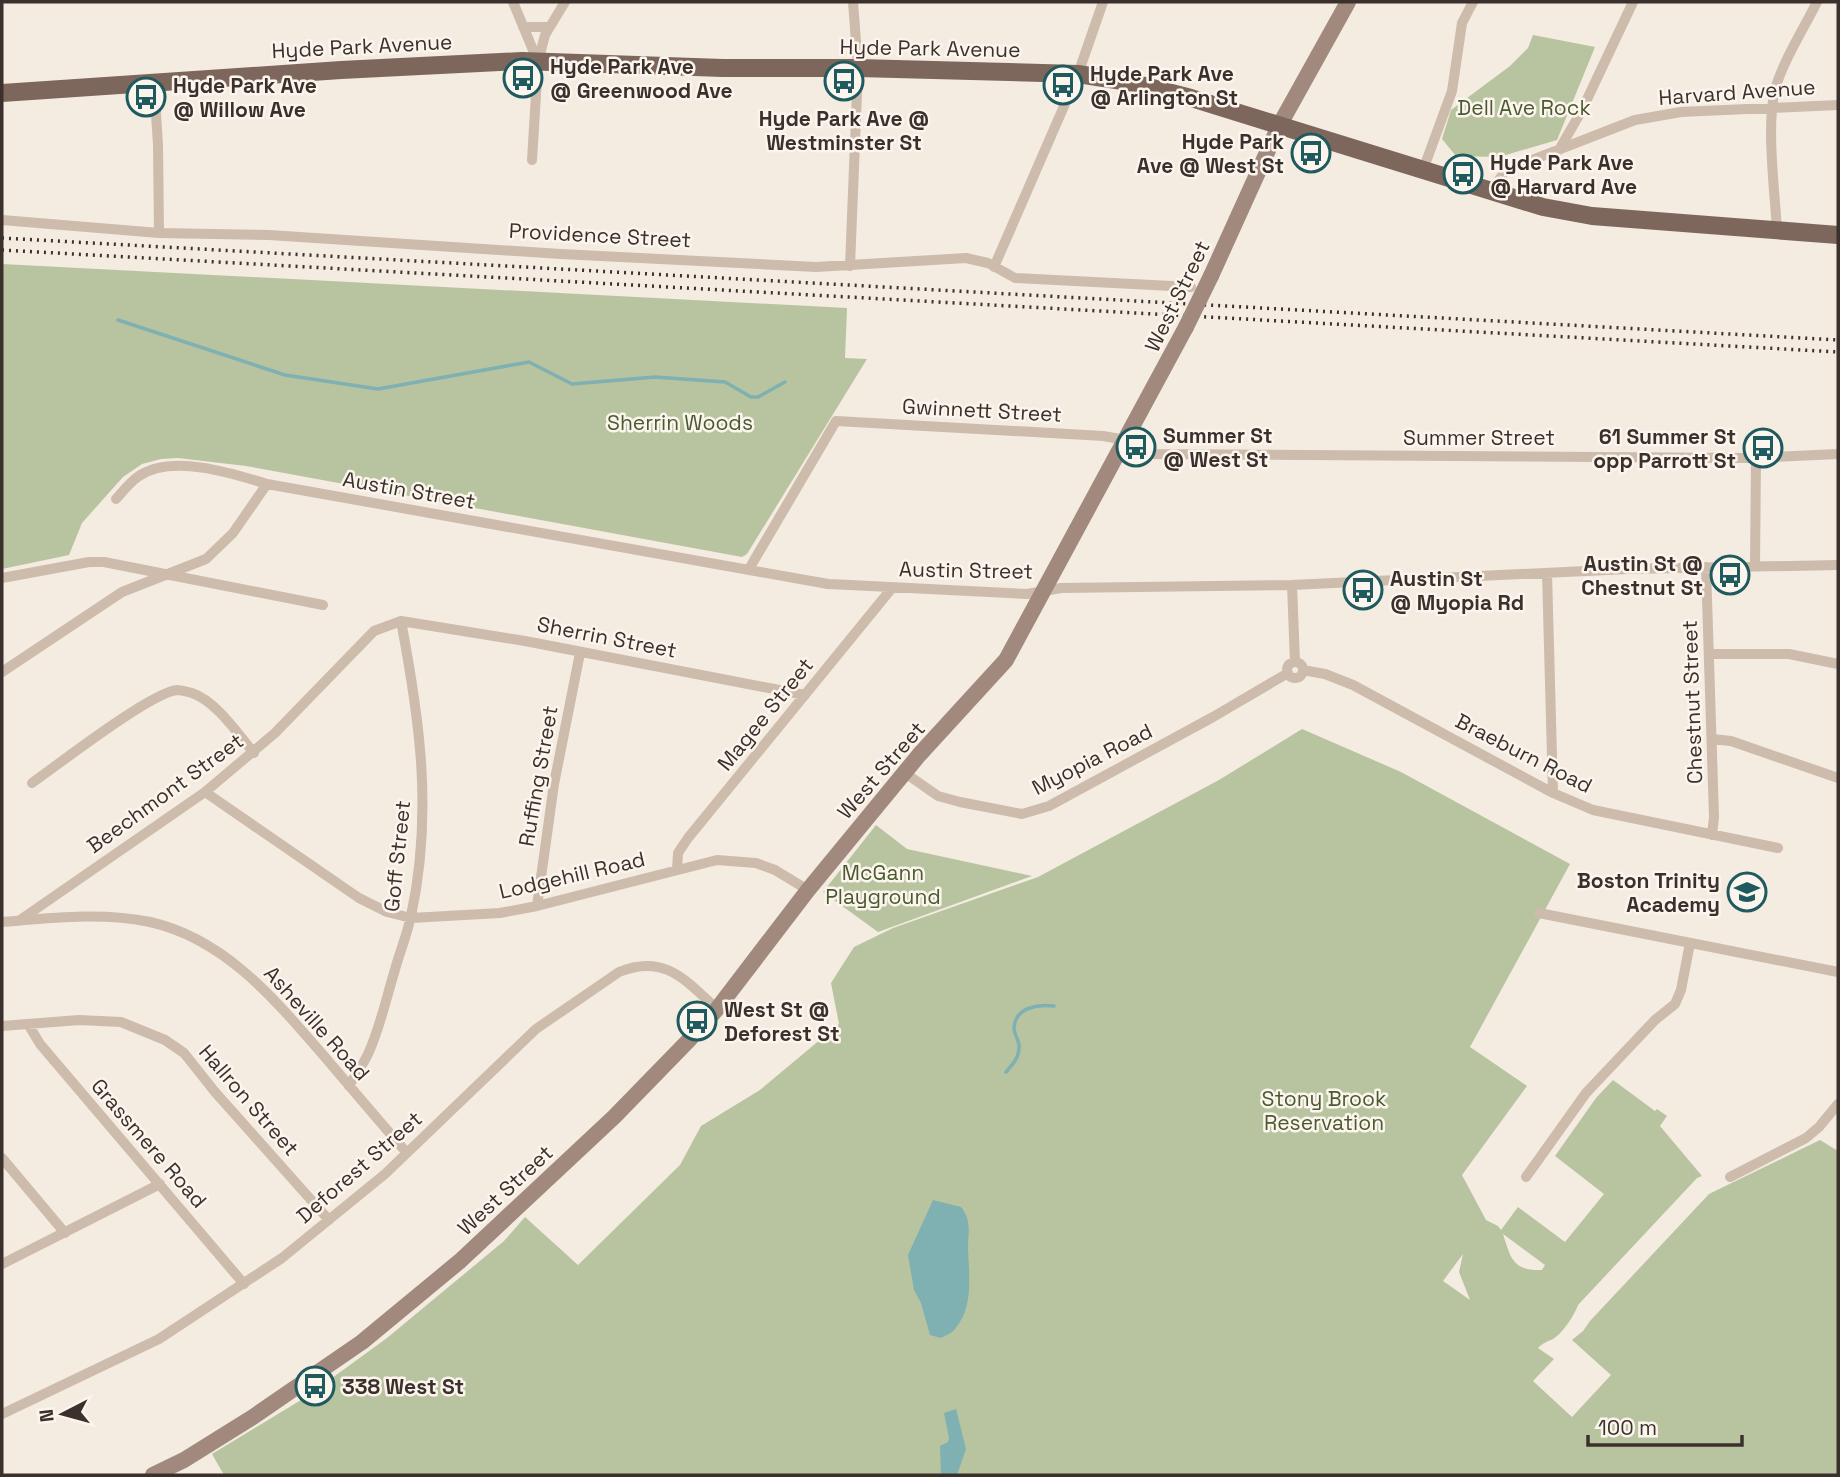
<svg xmlns="http://www.w3.org/2000/svg" width="1840" height="1477" font-family="'Space Grotesk',sans-serif">
<style>
.green{fill:#b8c4a0;fill-rule:evenodd}
.water{fill:#7fb0b2}
.lines{fill:none;stroke-linecap:round;stroke-linejoin:round}
.stream{stroke:#7fb0b2;stroke-width:3.5}
.street{stroke:#cdbbac;stroke-width:10}
.secondary{stroke:#a18a7d;stroke-width:16}
.primary{stroke:#7d675c;stroke-width:18}
.rail{stroke:#3b302b;stroke-width:3.5;stroke-dasharray:2 5;stroke-linecap:butt}
.secondary-bridge{stroke:#a18a7d;stroke-width:16}
.labels{text-anchor:middle;dominant-baseline:central;stroke-width:5;stroke-linejoin:round;paint-order:stroke}
.street-label{font-size:21px;fill:#3b302b;stroke:#fbf5ee}
.poi-label{font-size:21px;font-weight:bold;fill:#3b302b;stroke:#fbf5ee;text-anchor:start}
.park-label{font-size:21px;fill:#4a5a2e;stroke:#fbf5ee}
</style>
<rect width="100%" height="100%" fill="#f4ebe1"/>
<path class="green" d="M 1533,35 L 1595,47 L 1557,140 L 1499,157 L 1456,156 L 1442,139 L 1451,110 L 1510,66 L 1528,48 Z
M 2,264 L 847,308 L 845,358 L 867,359 L 747,554 L 742,557 L 246,466 L 178,458 L 161,459 L 142,464 L 123,477 L 82,523 L 69,555 L 2,569 Z
M 1302,729 L 1401,772 L 1570,864 L 1470,1047 L 1527,1086 L 1462,1175 L 1486,1220 L 1498,1226 L 1501,1230 L 1518,1207 L 1565,1242 L 1604,1194 L 1555,1156 L 1596,1098 L 1613,1080 L 1655,1111 L 1657,1109 L 1667,1116 L 1660,1126 L 1702,1176 L 1697,1178 L 1578,1305 C 1575,1314 1563,1333 1553,1339 C 1547,1342 1544,1342 1538,1348 L 1554,1359 L 1533,1381 L 1572,1417 L 1611,1375 L 1572,1340 L 1583,1331 L 1590,1321 L 1709,1194 L 1820,1140 L 1838,1151 L 1838,1475 L 224,1475 L 212,1454 L 306,1397 L 387,1338 L 504,1241 L 525,1217 L 578,1265 L 680,1165 L 701,1126 L 760,1090 L 839,1024 L 831,983 L 854,947 L 893,928 L 1038,877 L 1219,780 ZM 1503,1234 L 1545,1265 L 1542,1270 C 1513,1271 1511,1259 1503,1234 ZM 1463,1254 L 1459,1272 L 1470,1300 L 1443,1281 Z
M 876,825 L 907,849 L 1032,876 L 878,932 L 823,892 Z"/>
<path class="water" d="M 933,1200 L 961,1207 C 972,1221 968,1232 968,1249 C 969,1275 974,1307 955,1329 C 952,1333 945,1336 941,1338 L 930,1335 L 921,1303 L 914,1290 L 908,1255 Z
M 956,1409 L 966,1449 L 957,1475 L 941,1475 L 940,1446 L 948,1442 L 949,1438 L 944,1413 Z"/>
<g class="lines">
<path class="stream" d="M 118,320 L 285,375 L 378,389 L 529,362 L 572,384 L 655,377 L 725,382 L 751,397 L 758,397 L 785,382
M 1006,1072 C 1012,1065 1019,1058 1019,1048 C 1020,1040 1013,1034 1014,1027 C 1016,1007 1038,1004 1054,1006"/>
<path class="street" d="M 513,2 L 538,62
M 523,27 L 549,27
M 154,83 L 158,145 L 159,233
M 1559,150 L 1582,110 L 1633,2
M 532,160 L 538,62 L 545,35 L 565,2
M 1423,170 L 1452,91 L 1462,23 L 1473,2
M 1491,191 L 1506,170 L 1635,120 L 1681,112 L 1838,105
M 2,220 L 159,233 L 269,235 L 561,254 L 816,267 L 966,258 L 988,263 L 1015,278 L 1191,287
M 1777,231 C 1775,192 1766,127 1775,90 C 1782,63 1804,28 1817,2
M 850,266 L 858,68 L 853,2
M 994,267 L 1078,74 L 1103,2
M 1120,451 L 1143,454 L 1747,458 L 1838,454
M 116,499 C 123,491 131,481 139,476 C 172,454 232,473 267,484 L 828,584 L 850,585 L 1027,594 L 1061,588 L 1292,585 L 1628,569 L 1838,565
M 1755,566 L 1756,457
M 1706,567 L 1714,817 L 1712,835
M 749,569 L 836,421 L 1103,436 L 1126,440
M 1547,573 L 1553,793
M 2,578 L 89,562 L 104,562 L 323,605
M 1292,585 L 1295,662
M 401,621 L 525,641 L 805,695
M 1710,654 L 1789,654 L 1838,664
M1287 670a8 8 0 1 1 16 0a8 8 0 1 1-16 0Z
M 1303,670 L 1325,674 L 1353,685 L 1553,793 L 1593,810 L 1778,848
M 2,672 L 122,592 L 206,559 L 233,533 L 267,484
M 1712,739 L 1731,741 L 1838,778
M 905,773 L 938,796 L 960,802 L 1022,814 L 1049,806 L 1213,717 L 1288,673
M 32,783 C 59,764 150,693 177,690 C 181,690 188,692 192,693 C 216,701 238,734 254,753
M 205,792 L 359,898 L 387,912 L 411,918 L 500,913 L 537,906 L 717,860 L 756,863 L 775,870 L 808,890
M 677,869 L 678,853 L 688,838 L 892,588
M 537,906 L 554,784 L 580,653
M 1539,913 L 1838,972
M 20,920 L 205,792 L 275,733 L 374,631 L 401,621
M 2,922 C 51,918 102,912 150,922 C 226,939 276,1001 324,1056 C 352,1089 379,1121 407,1153
M 28,1024 L 40,1044 L 244,1284
M 2,1026 L 79,1020 L 121,1022 L 165,1040 L 184,1053 L 215,1092 L 329,1220
M 349,1086 C 355,1075 363,1065 368,1054 C 380,1028 386,999 394,973 C 399,954 407,935 411,916 C 433,814 420,721 401,621
M 2,1158 L 65,1233
M 1526,1177 L 1586,1093 L 1655,1020 L 1675,1004 L 1681,990 L 1690,943
M 1730,1177 L 1806,1138 L 1819,1127 L 1838,1104
M 2,1264 L 160,1184
M 2,1414 L 159,1339 L 282,1258 L 385,1174 L 536,1029 L 619,972 C 665,953 686,981 717,1009"/>
<path class="secondary" d="M 1211,276 L 1279,126 L 1348,2
M 153,1475 L 184,1460 L 253,1417 L 362,1342 L 460,1261 L 614,1117 L 689,1040 L 717,1009 L 808,890 L 919,755 L 1006,660 L 1186,327"/>
<path class="primary" d="M 2,93 L 341,70 L 522,61 L 723,68 L 858,68 L 1078,74 L 1129,82 L 1191,98 L 1543,207 L 1592,216 L 1838,235"/>
<path class="rail" d="M 2,238 L 1838,340
M 2,250 L 1838,352"/>
<path class="secondary-bridge" d="M 1186,327 L 1211,276"/>
</g>
<defs>
<symbol id="bus-ring" viewBox="-11 -11 22 22"><circle r="9.5" fill="#fbf5ee" stroke="#1f5a5e" stroke-width="1.5"/><path d="M-5-6H5V4H4V6H2V4H-2V6H-4V4H-5ZM-3.5-4V0h7V-4ZM-3.5 1.2v1.5H-2V1.2ZM2 1.2v1.5H3.5V1.2Z" fill="#1f5a5e"/></symbol>
<symbol id="school-ring" viewBox="-11 -11 22 22"><circle r="9.5" fill="#fbf5ee" stroke="#1f5a5e" stroke-width="1.5"/><path d="M0-5L7-2L0 1L-7-2ZM-4 1L0 2.5L4 1V4Q0 6-4 4Z" fill="#1f5a5e"/></symbol>
</defs>
<g fill-rule="evenodd">
<use href="#bus-ring" x="501" y="56" width="44" height="44"/>
<use href="#bus-ring" x="822" y="59" width="44" height="44"/>
<use href="#bus-ring" x="1041" y="63" width="44" height="44"/>
<use href="#bus-ring" x="124" y="75" width="44" height="44"/>
<use href="#bus-ring" x="1289" y="131" width="44" height="44"/>
<use href="#bus-ring" x="1441" y="152" width="44" height="44"/>
<use href="#bus-ring" x="1114" y="425" width="44" height="44"/>
<use href="#bus-ring" x="1741" y="426" width="44" height="44"/>
<use href="#bus-ring" x="1708" y="553" width="44" height="44"/>
<use href="#bus-ring" x="1341" y="568" width="44" height="44"/>
<use href="#school-ring" x="1725" y="870" width="44" height="44"/>
<use href="#bus-ring" x="675" y="999" width="44" height="44"/>
<use href="#bus-ring" x="293" y="1364" width="44" height="44"/>
</g>
<g class="labels">
<g class="street-label">
<text transform="translate(362 46) rotate(-3)">Hyde Park Avenue</text>
<text transform="translate(930 48) rotate(1)">Hyde Park Avenue</text>
<text transform="translate(1737 92) rotate(-4)">Harvard Avenue</text>
<text transform="translate(600 235) rotate(3)">Providence Street</text>
<text transform="translate(1177 296) rotate(-64)">West Street</text>
<text transform="translate(982 410) rotate(3)">Gwinnett Street</text>
<text x="1479" y="437">Summer Street</text>
<text transform="translate(409 490) rotate(10)">Austin Street</text>
<text transform="translate(966 570) rotate(1)">Austin Street</text>
<text transform="translate(607 637) rotate(11)">Sherrin Street</text>
<text transform="translate(1692 702) rotate(-92)">Chestnut Street</text>
<text transform="translate(765 714) rotate(-51)">Magee Street</text>
<text transform="translate(1524 753) rotate(27)">Braeburn Road</text>
<text transform="translate(1092 759) rotate(-27)">Myopia Road</text>
<text transform="translate(881 770) rotate(-49)">West Street</text>
<text transform="translate(538 776) rotate(-80)">Ruffing Street</text>
<text transform="translate(165 793) rotate(-36)">Beechmont Street</text>
<text transform="translate(397 856) rotate(-84)">Goff Street</text>
<text transform="translate(572 875) rotate(-13)">Lodgehill Road</text>
<text transform="translate(317 1023) rotate(48)">Asheville Road</text>
<text transform="translate(249 1100) rotate(49)">Hallron Street</text>
<text transform="translate(149 1143) rotate(49)">Grassmere Road</text>
<text transform="translate(359 1167) rotate(-41)">Deforest Street</text>
<text transform="translate(505 1190) rotate(-43)">West Street</text>
</g>
<g class="poi-label">
<text x="550" y="66">Hyde Park Ave<tspan x="550" dy="24">@ Greenwood Ave</tspan></text>
<text x="1090" y="73">Hyde Park Ave<tspan x="1090" dy="24">@ Arlington St</tspan></text>
<text x="173" y="85">Hyde Park Ave<tspan x="173" dy="24">@ Willow Ave</tspan></text>
<text x="844" y="118" text-anchor="middle">Hyde Park Ave @<tspan x="844" dy="24">Westminster St</tspan></text>
<text x="1284" y="141" text-anchor="end">Hyde Park<tspan x="1284" dy="24">Ave @ West St</tspan></text>
<text x="1490" y="162">Hyde Park Ave<tspan x="1490" dy="24">@ Harvard Ave</tspan></text>
<text x="1163" y="435">Summer St<tspan x="1163" dy="24">@ West St</tspan></text>
<text x="1736" y="436" text-anchor="end">61 Summer St<tspan x="1736" dy="24">opp Parrott St</tspan></text>
<text x="1703" y="563" text-anchor="end">Austin St @<tspan x="1703" dy="24">Chestnut St</tspan></text>
<text x="1390" y="578">Austin St<tspan x="1390" dy="24">@ Myopia Rd</tspan></text>
<text x="1720" y="880" text-anchor="end">Boston Trinity<tspan x="1720" dy="24">Academy</tspan></text>
<text x="724" y="1009">West St @<tspan x="724" dy="24">Deforest St</tspan></text>
<text x="342" y="1386">338 West St</text>
</g>
<g class="park-label">
<text x="1524" y="107">Dell Ave Rock</text>
<text x="680" y="422">Sherrin Woods</text>
<text x="883" y="872">McGann<tspan x="883" dy="24">Playground</tspan></text>
<text x="1324" y="1098">Stony Brook<tspan x="1324" dy="24">Reservation</tspan></text>
</g>
</g>
<rect width="1840" height="1477" fill="none" stroke="#3b302b" stroke-width="7"/>
<g transform="translate(63 1414) rotate(264)" stroke="#fbf5ee" stroke-width="5" paint-order="stroke">
<path d="M0-5L12 26L0 18L-12 26Z" fill="#3b302b"/>
<text y="-10" font-size="19" font-weight="bold" text-anchor="middle" fill="#3b302b">N</text>
</g>
<path d="M1588 1435v10h154v-10" fill="none" stroke="#3b302b" stroke-width="3.5"/>
<text x="1598" y="1435" font-size="21" fill="#3b302b" stroke="#fbf5ee" stroke-width="5" paint-order="stroke">100 m</text>
</svg>
